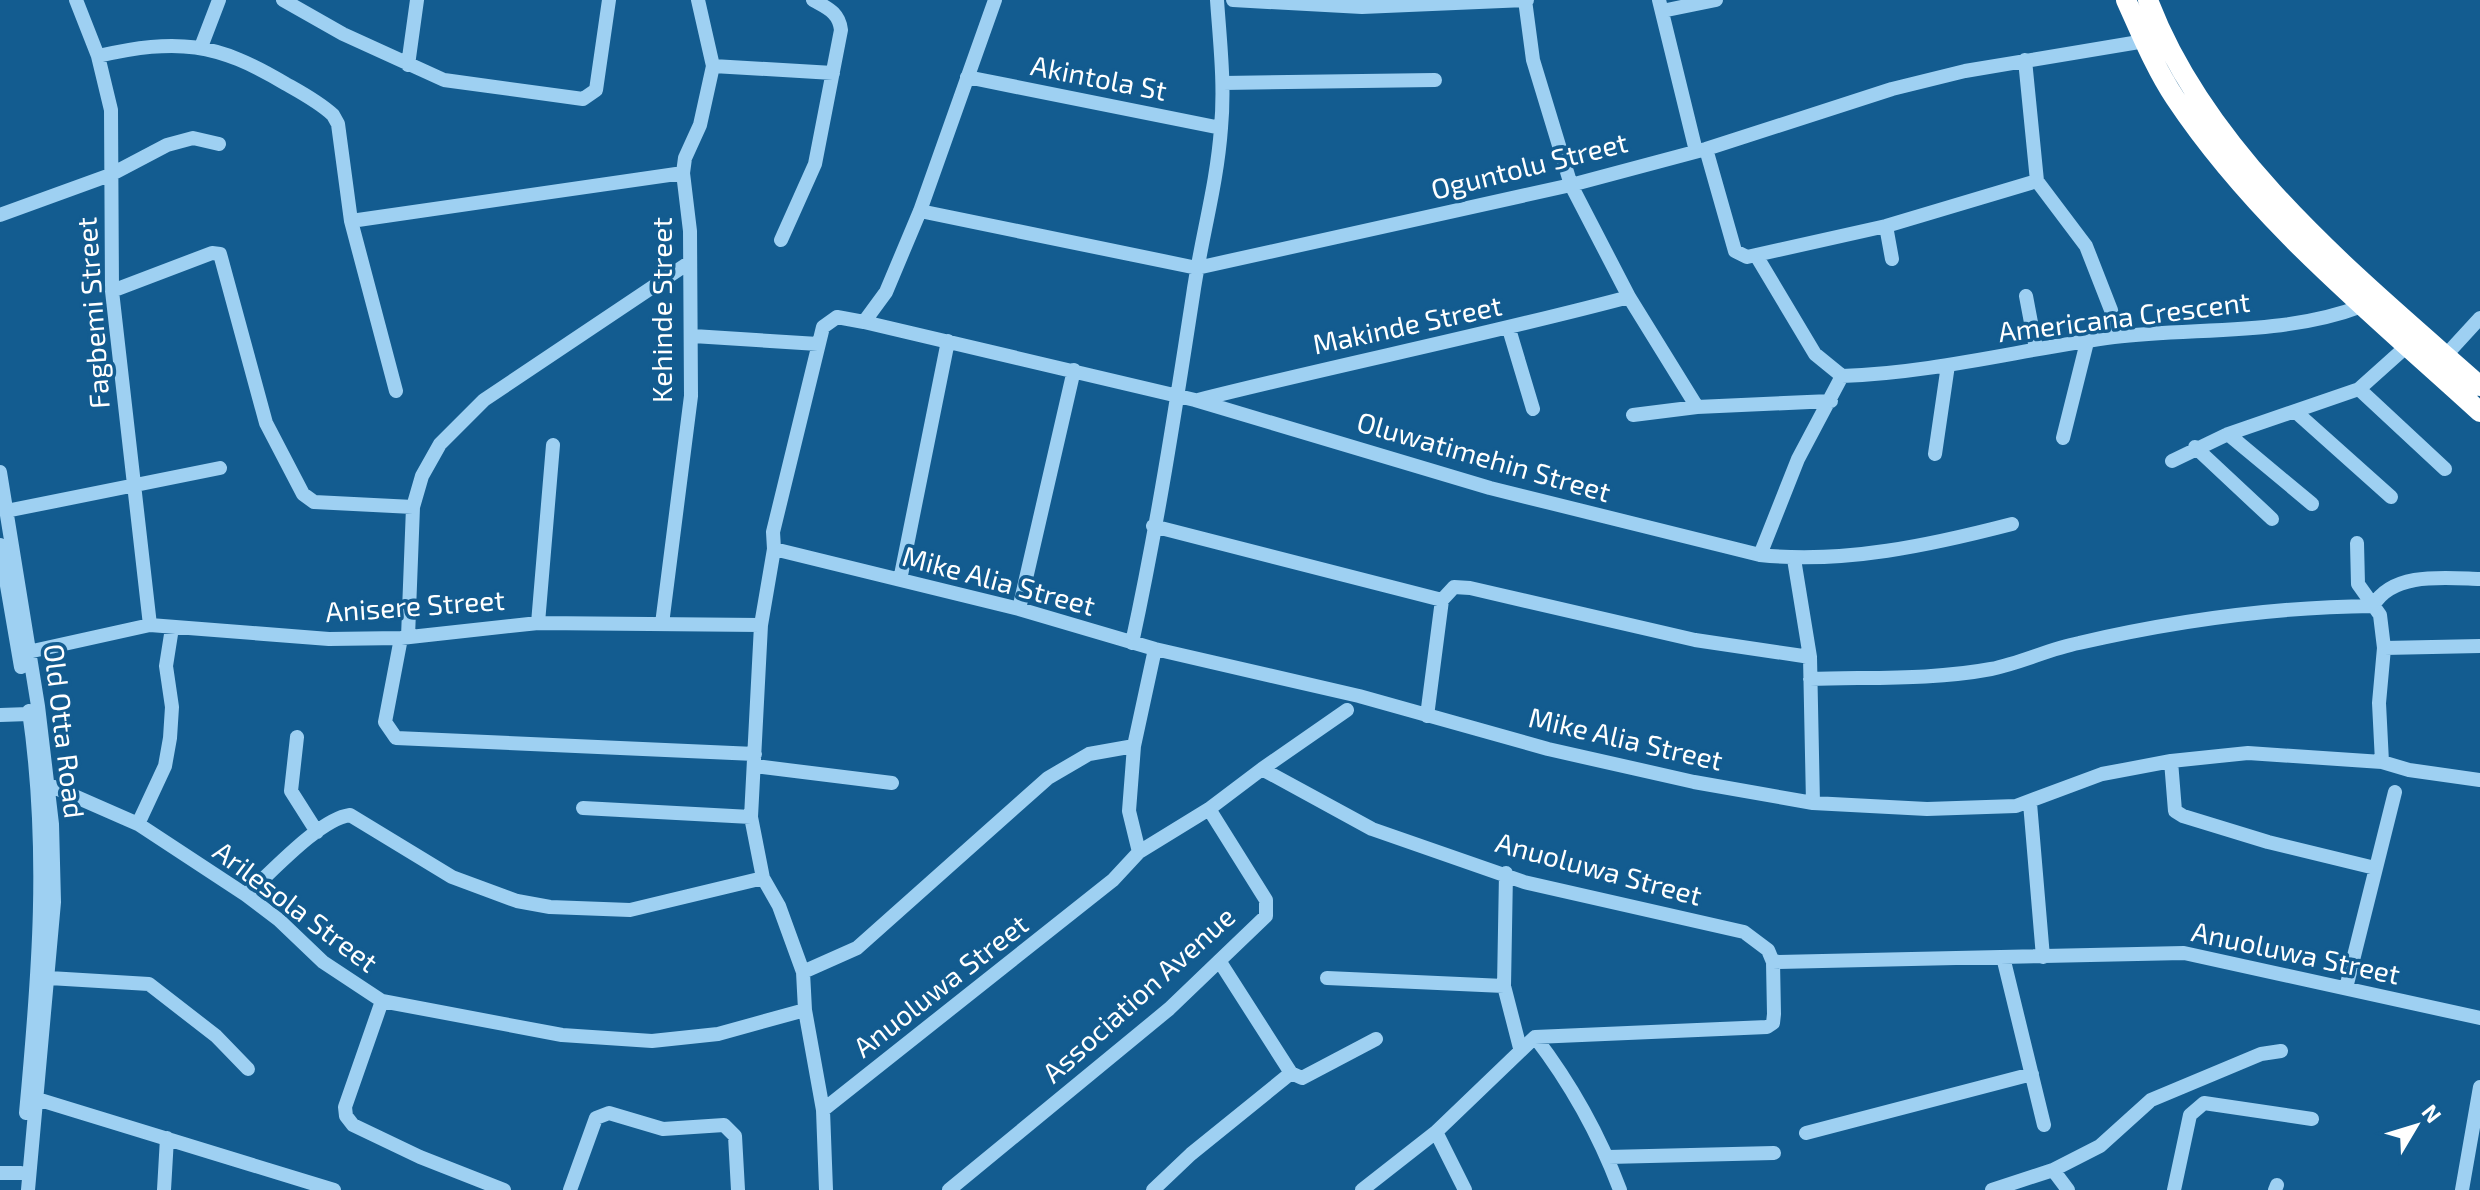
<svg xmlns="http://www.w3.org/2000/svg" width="2480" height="1190" font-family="'Exo 2',sans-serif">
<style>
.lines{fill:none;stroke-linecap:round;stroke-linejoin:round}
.minor{stroke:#9ed0f2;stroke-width:14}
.highway{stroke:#fff;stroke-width:20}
.labels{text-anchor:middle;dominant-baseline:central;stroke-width:7;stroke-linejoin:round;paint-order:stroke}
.street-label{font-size:28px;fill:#fff;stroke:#135c90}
</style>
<rect width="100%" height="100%" fill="#135c90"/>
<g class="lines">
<path class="minor" d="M 76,0 L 98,56 L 111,110 L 112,291 L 150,625
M 283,0 L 343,34 L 444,80 L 583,99 L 596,90 L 609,0
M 1233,0 L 1362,7 L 1527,0
M 1525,0 L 1533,60 L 1571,185 L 1629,297 L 1697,407
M 1659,0 L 1696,151
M 1662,11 L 1716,0
M 201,47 L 219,0
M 98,56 C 178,38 216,42 286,84 C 302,93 319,102 333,115 L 338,124 L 351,221 L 396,391
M 2025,60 L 2037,181 L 2086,246 L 2111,310 L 2115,337
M 408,65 L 417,0
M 713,66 L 833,73
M 967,77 L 1221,128
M 1223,83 L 1435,80
M 1706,149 L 1735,251 L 1747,257 L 1886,226 L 2037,181
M 920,211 L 1197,268 L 1571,185 L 1706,149 L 1892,89 L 1965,71 L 2145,41
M 0,215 L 110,175 L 167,145 L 193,138 L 219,144
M 351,221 L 683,173
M 1886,226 L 1892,259
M 781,240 L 815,164 L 841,30 C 839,12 827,8 813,0
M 1757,257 L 1815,354 L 1842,376 L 1798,459 L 1760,555
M 112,291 L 212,253 L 220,254 L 266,423 L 303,494 L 314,502 L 413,507
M 2026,296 L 2036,349
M 864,322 L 1195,400 L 1490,488 L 1760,555 C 1844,564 1931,545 2012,524
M 1509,329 L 1533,409
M 693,336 L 818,344
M 2446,355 L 2480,318
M 1842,376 C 1934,373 2023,349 2114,337 C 2196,327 2284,336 2362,306
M 2359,389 L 2445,469
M 1198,400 C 1341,364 1486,335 1629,297
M 2297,413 L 2391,497
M 1633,415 L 1697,407 L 1831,401
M 2228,434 L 2312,504
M 2063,438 L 2087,342
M 2195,447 L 2272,519
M 1935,454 L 1948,365
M 2172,461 L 2228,434 L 2359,389 L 2407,346
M 0,472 L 38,706 L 52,824 L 54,902 L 28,1190
M 6,511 L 220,468
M 1153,526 L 1442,600 L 1454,587 L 1470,588 L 1695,640 L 1810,657
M 2357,543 L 2358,584 L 2380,615 L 2384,648 L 2379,703 L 2382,762
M 0,545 L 21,667
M 774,549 L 1019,609 L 1155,649 L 1359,696 L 1548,749 L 1694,782 L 1813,803 L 1927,809 L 2016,806 L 2102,774 L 2171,761 L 2248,753 L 2382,762 L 2409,770 L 2480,780
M 1794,559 L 1810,657 L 1813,803
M 900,580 L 948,341
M 1019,609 L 1074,370
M 538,623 L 553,445
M 662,624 L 691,396 L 690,231 L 683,173 L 685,158 L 700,125 L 713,66 L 698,0
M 408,637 L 413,507 L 422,476 L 440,444 L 484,400 L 690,262
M 401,638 L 385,722 L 396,738 L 755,754
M 1132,643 C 1157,528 1175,412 1193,295 C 1201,239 1217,185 1221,128 C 1225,85 1220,43 1217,0
M 2384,648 L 2480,646
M 28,652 L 150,625 L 329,639 L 401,638 L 538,623 L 761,625
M 1810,679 C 1870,677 1933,680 1991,669 C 2021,663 2049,649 2079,643 C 2174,621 2275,607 2373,606 C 2392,571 2447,578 2480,579
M 0,715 L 29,714
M 1427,716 L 1442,600
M 297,737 L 291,791 L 317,832
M 1134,746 L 1129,811 L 1139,852
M 2171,761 L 2175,811 L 2183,816 L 2268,842 L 2375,868
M 755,766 L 892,783
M 1262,769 L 1347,710
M 49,785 L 138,824 L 246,895 L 279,920 L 323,962 L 382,1001 L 562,1035 L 652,1041 L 718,1034 L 805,1010
M 2030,803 L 2043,957
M 583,808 L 751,817
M 138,824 L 165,766 L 170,738 L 172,707 L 166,666 L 172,628
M 1506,873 L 1504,986 L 1520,1048
M 246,895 C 270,874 319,819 350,815 L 452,877 L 517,901 L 550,907 L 630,910 L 763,878
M 2003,957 L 2044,1125
M 1220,962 L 1291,1073 L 1302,1078 L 1376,1039
M 803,972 L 857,948 L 1048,778 L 1089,754 L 1134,746 L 1155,649
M 49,978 L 149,984 L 216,1036 L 248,1069
M 1327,978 L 1504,986
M 2346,988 L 2395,792
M 382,1001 L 345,1107 L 346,1116 L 353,1125 L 420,1157 L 504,1190
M 1535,1037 C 1571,1084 1599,1134 1620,1190
M 37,1099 L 334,1190
M 823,1110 L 1113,880 L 1139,852 L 1209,809 L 1262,769 L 1372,829 L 1524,882 L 1744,932 L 1768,950 L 1773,962 L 2184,953 L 2480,1018
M 26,1113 C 39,974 49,849 29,711
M 1436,1132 L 1465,1190
M 1806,1133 L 2032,1074
M 1608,1157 L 1774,1153
M 2053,1170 L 2068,1190
M 0,1173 L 21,1173
M 164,1190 L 167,1138
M 570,1190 L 596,1118 L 609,1113 L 663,1129 L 724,1125 L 735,1136 L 738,1190
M 826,1190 L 823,1110 L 805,1010 L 803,972 L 779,906 L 763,878 L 751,817 L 761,625 L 774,549 L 773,532 L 823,327 L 837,317 L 864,322 L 886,292 L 920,211 L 995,0
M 949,1190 L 1169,1009 L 1266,916 L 1266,900 L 1209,809
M 1153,1190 L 1191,1154 L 1291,1073
M 1362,1190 L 1436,1132 L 1535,1037 L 1767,1027 L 1773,1023 L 1774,1014 L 1773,962
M 1992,1190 L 2053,1170 L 2100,1146 L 2151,1100 L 2261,1054 L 2281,1051
M 2174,1190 L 2190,1115 L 2204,1103 L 2312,1119
M 2275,1190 L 2277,1185
M 2462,1190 L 2480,1087"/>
<path class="highway" d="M 2126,0 C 2141,33 2155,68 2175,98 C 2257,221 2372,313 2480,412
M 2148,0 C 2207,157 2357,277 2480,386"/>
</g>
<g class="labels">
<g class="street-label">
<text transform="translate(1099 77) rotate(11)">Akintola St</text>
<text transform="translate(1529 165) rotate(-14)">Oguntolu Street</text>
<text transform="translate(661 310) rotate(-90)">Kehinde Street</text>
<text transform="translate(92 313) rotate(-94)">Fagbemi Street</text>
<text transform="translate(2124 316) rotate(-7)">Americana Crescent</text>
<text transform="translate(1407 324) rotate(-12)">Makinde Street</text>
<text transform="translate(1484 456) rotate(16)">Oluwatimehin Street</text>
<text transform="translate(999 580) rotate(15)">Mike Alia Street</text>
<text transform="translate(415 605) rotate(-4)">Anisere Street</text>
<text transform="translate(65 731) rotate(83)">Old Otta Road</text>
<text transform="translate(1626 738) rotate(13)">Mike Alia Street</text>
<text transform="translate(1599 868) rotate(15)">Anuoluwa Street</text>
<text transform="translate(296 906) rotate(37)">Arilesola Street</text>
<text transform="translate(2296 952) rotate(12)">Anuoluwa Street</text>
<text transform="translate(940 985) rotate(-38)">Anuoluwa Street</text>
<text transform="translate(1138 994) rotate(-42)">Association Avenue</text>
</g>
</g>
<g transform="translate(2416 1126) rotate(52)" stroke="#135c90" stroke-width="6" paint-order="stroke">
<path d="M0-6L14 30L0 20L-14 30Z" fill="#ffffff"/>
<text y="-12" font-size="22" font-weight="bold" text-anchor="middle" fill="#ffffff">N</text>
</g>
</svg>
